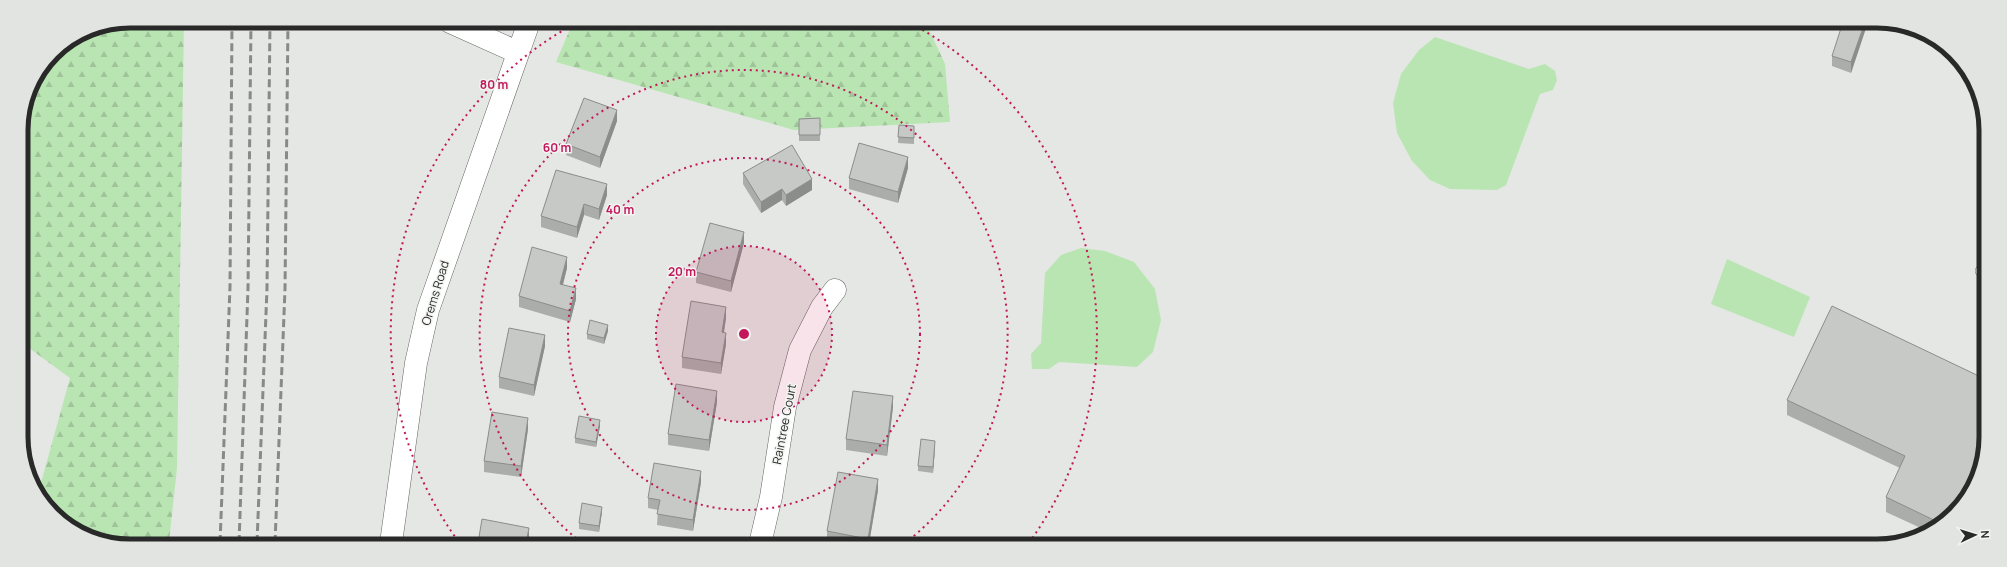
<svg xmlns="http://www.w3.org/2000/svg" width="2007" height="567" font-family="Manrope,sans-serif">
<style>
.forest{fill:url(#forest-firs)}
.park{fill:#b9e5b2}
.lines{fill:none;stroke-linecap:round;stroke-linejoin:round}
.service-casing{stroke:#626461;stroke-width:12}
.minor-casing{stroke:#626461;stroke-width:23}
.service{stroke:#fff;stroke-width:11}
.minor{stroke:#fff;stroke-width:22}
.rail{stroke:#898a88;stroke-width:3;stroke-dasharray:8 4;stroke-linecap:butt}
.wall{fill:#abadaa}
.shaded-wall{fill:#8b8d8b}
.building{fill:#c7c9c6;stroke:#8b8d8b}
.ring{fill:none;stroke:#c2185b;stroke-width:2;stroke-dasharray:2 4}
.labels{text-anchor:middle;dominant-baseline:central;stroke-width:3;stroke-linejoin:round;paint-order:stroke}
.street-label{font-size:12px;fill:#282928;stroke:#f2f4f1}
.rim{fill:none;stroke:#282928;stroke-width:5}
.centre{fill:#c2185b;stroke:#f2f4f1;stroke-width:2}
.ring-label{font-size:12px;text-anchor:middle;font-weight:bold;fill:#c2185b;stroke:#f2f4f1;stroke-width:3;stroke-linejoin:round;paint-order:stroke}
</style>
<defs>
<pattern id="forest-firs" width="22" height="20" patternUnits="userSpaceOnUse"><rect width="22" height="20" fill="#b9e5b2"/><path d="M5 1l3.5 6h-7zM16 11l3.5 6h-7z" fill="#9fc499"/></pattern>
</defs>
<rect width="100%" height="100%" fill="#e5e7e4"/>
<path class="forest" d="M 130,21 L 184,21 L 177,468 L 169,542 L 102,542 L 48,509 L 39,490 L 70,378 L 22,343 L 21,123 L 29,88 L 53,53 L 89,29 Z
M 573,22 L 926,23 L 945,64 L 950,122 L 794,130 L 556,62 Z"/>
<path class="park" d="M 1435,37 L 1529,69 L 1545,64 L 1555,71 L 1557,80 L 1553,90 L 1540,94 L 1506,185 L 1497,190 L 1450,189 L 1430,180 L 1412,161 L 1397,133 L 1393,103 L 1401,74 L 1419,50 Z
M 1081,248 L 1105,251 L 1134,262 L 1155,289 L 1161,320 L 1153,352 L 1137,367 L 1059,362 L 1049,369 L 1032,369 L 1031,354 L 1041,343 L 1045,273 L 1061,255 Z
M 1727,259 L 1810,297 L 1794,337 L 1711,304 Z"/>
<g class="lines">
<defs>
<path id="service" d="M 1981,271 L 1983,272"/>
<path id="minor" d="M 450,22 L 517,52
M 391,543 L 416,363 L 428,310 L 529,22
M 760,544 L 771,497 L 785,407 L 800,350 L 822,307 L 835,290"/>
</defs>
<use href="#service" class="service-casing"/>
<use href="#minor" class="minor-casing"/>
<use href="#service" class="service"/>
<use href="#minor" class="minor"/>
<path class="rail" d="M 220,543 L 230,287 L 232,21
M 239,543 L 248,288 L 251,21
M 257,543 L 267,288 L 270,21
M 275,543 L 285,289 L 288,21"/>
</g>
<path class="wall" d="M 1866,25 L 1866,28 L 1851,73 L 1832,66 L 1832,56 Z
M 1879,25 L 1905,25 L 1921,34 L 1919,38 Z
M 1943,46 L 1949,50 L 1943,48 Z
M 820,118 L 820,141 L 799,141 L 799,119 Z
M 617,121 L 600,168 L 566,155 L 566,144 Z
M 899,125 L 914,126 L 914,144 L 898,143 Z
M 908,168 L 898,203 L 849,189 L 849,178 Z
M 743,173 L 812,190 L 786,206 L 782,200 L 761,213 L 743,184 Z
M 607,195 L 599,220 L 584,215 L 577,238 L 541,227 L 541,216 Z
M 744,243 L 731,292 L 696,283 L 696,272 Z
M 567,268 L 563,285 L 576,299 L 570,322 L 519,307 L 519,296 Z
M 726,318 L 724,333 L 726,344 L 721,374 L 682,368 L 682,357 Z
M 608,331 L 604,344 L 587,339 L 587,334 Z
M 545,346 L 534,396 L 499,388 L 499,377 Z
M 1983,378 L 1943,523 L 1925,530 L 1886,512 L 1886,497 L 1900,468 L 1787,415 L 1787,400 Z
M 717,402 L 709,451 L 668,445 L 668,434 Z
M 893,407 L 887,456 L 846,450 L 846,439 Z
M 600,426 L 596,447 L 575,443 L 575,438 Z
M 528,429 L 521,477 L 484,472 L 484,461 Z
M 935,447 L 933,473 L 918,471 L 918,466 Z
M 701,482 L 693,531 L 657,525 L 658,510 L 648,508 L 648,498 Z
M 878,490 L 869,544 L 835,544 L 827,542 L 827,531 Z
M 602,512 L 599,532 L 579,529 L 579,523 Z"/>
<path class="shaded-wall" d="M 1864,25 L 1866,25 L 1866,28 L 1851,73 L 1851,62 Z
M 617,110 L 617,121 L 600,168 L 600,157 Z
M 908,157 L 908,168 L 898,203 L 898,192 Z
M 812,179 L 812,190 L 786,206 L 786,195 Z
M 607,184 L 607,195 L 599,220 L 599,209 Z
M 782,189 L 782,200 L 761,213 L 761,202 Z
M 584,204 L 584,215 L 577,238 L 577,227 Z
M 744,232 L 744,243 L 731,292 L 731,281 Z
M 567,257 L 567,268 L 560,295 L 560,284 Z
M 576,288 L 576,299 L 570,322 L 570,311 Z
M 726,307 L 726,318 L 722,343 L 722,332 Z
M 608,325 L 608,331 L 604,344 L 604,338 Z
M 726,333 L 726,344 L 721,374 L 721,363 Z
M 545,335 L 545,346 L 534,396 L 534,385 Z
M 717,391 L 717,402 L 709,451 L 709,440 Z
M 893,396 L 893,407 L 887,456 L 887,445 Z
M 528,418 L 528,429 L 521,477 L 521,466 Z
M 600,420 L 600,426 L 596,447 L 596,442 Z
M 935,441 L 935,447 L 933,473 L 933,467 Z
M 701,471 L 701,482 L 693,531 L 693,520 Z
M 878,479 L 878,490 L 869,544 L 868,544 L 868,539 Z
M 602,507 L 602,512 L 599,532 L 599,526 Z
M 529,528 L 529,539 L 528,543 L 526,543 Z"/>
<path class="building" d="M 1842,25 L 1864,25 L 1851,62 L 1832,56 Z
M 584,98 L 617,110 L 600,157 L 566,144 Z
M 820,118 L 820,135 L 799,135 L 799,119 Z
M 899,125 L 914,126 L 914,138 L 898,137 Z
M 859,143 L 908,157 L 898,192 L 849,178 Z
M 792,145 L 812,179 L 786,195 L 782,189 L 761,202 L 743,173 Z
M 556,170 L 607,184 L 599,209 L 584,204 L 577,227 L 541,216 Z
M 710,223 L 744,232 L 731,281 L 696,272 Z
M 532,247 L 567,257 L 560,284 L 576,288 L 570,311 L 519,296 Z
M 691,301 L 726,307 L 722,332 L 726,333 L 721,363 L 682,357 Z
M 1832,306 L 1983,378 L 1982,465 L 1968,497 L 1943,523 L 1942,524 L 1886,497 L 1905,456 L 1787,400 Z
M 590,320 L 608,325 L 604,338 L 587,334 Z
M 509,328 L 545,335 L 534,385 L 499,377 Z
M 676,384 L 717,391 L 709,440 L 668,434 Z
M 853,391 L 893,396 L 887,445 L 846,439 Z
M 492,412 L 528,418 L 521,466 L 484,461 Z
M 579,416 L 600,420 L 596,442 L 575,438 Z
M 921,439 L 935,441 L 933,467 L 918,466 Z
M 654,463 L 701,471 L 693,520 L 657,514 L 660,500 L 648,498 Z
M 838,472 L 878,479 L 868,539 L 827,531 Z
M 582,503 L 602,507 L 599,526 L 579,523 Z
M 482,519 L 529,528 L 526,543 L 478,543 Z"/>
<circle cx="744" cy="334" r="88" fill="#c2185b" fill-opacity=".12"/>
<g class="ring">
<circle cx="744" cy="334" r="88"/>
<circle cx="744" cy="334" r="176"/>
<path d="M581 542A264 264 0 1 1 905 543"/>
<path d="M458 541A353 353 0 0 1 578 22M912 24A353 353 0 0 1 1028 544"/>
</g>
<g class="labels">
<g class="street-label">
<text transform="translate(435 293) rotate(-73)">Orems Road</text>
<text transform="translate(784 424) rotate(-79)">Raintree Court</text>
</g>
</g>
<path d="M0 0H2007V567H0ZM130 28H1877A102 102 0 0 1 1979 130V437A102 102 0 0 1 1877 539H130A102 102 0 0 1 28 437V130A102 102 0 0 1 130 28Z" fill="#e2e4e1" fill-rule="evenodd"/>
<path class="rim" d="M130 28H1877A102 102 0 0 1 1979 130V437A102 102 0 0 1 1877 539H130A102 102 0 0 1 28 437V130A102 102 0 0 1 130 28Z"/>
<circle cx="744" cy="334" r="6" class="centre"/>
<g class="ring-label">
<text x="494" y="89">80 m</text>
<text x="557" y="152">60 m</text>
<text x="620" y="214">40 m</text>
<text x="682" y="276">20 m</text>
</g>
<g transform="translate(1975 535) rotate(86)" stroke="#f2f4f1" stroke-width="3" paint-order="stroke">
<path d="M0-3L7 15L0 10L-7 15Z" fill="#282928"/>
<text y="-6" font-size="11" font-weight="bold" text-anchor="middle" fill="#282928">N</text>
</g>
</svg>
